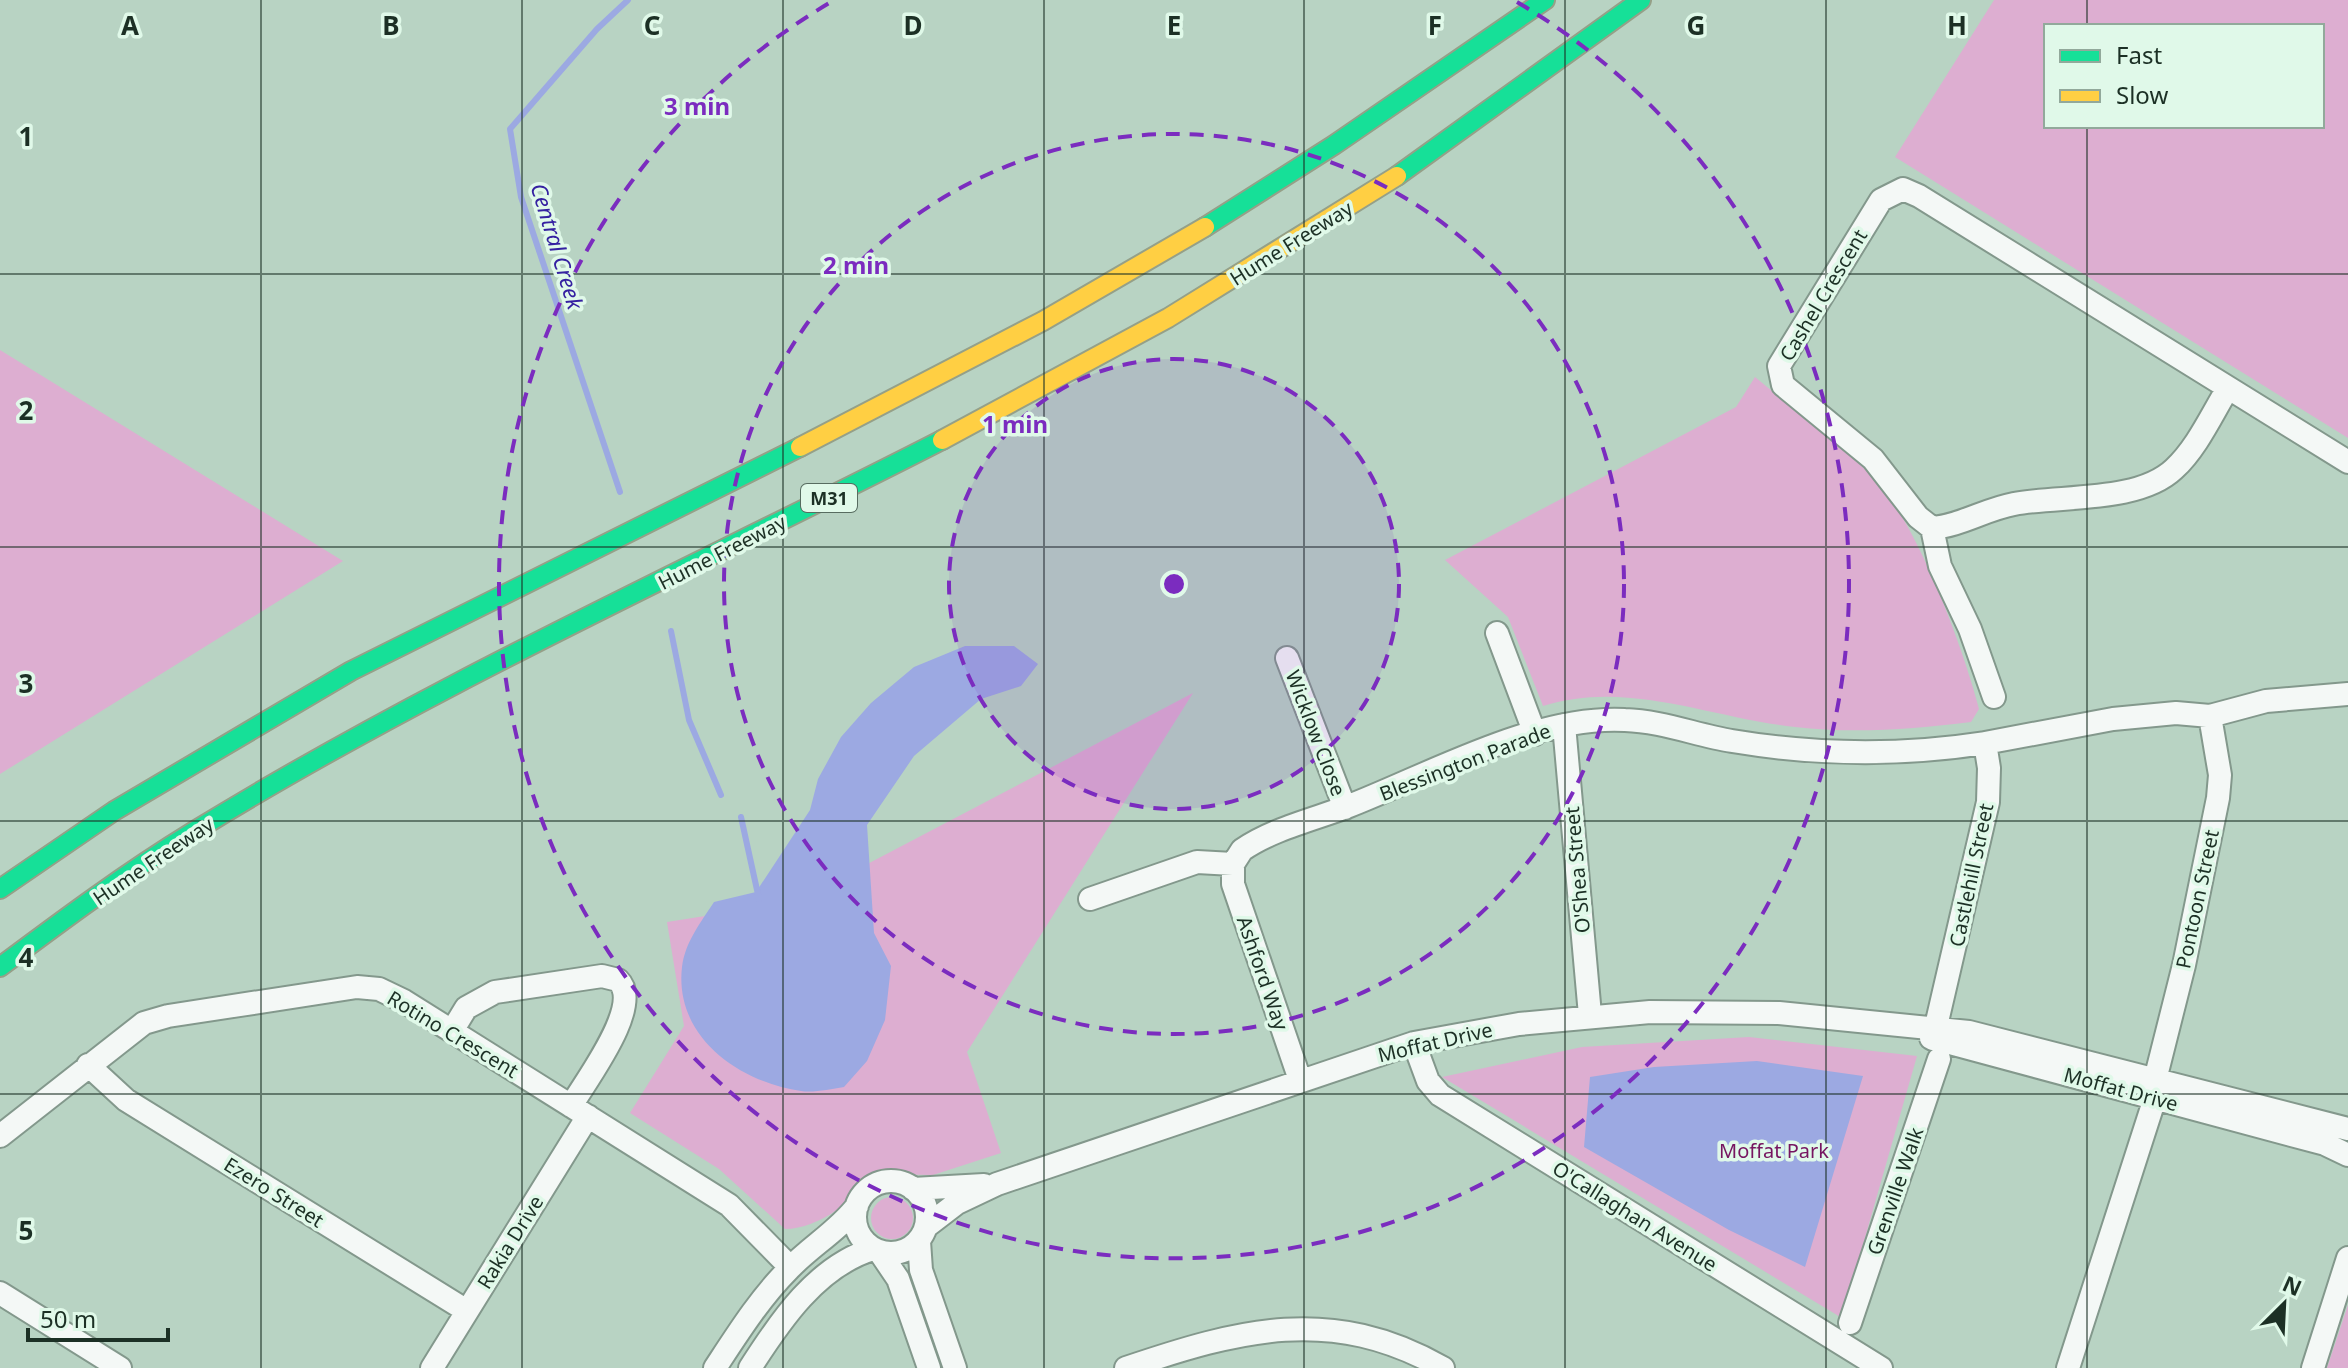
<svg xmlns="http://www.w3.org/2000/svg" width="2348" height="1368" font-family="'Noto Sans',sans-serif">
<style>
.green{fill:#ddaed1;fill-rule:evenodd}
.water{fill:#9ca9e2}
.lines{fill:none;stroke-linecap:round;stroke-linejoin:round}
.stream{stroke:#9ca9e2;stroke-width:6}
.street-casing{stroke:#83988c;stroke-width:26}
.fast-casing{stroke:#95a088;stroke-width:22}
.slow-casing{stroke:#95a088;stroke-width:22}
.street{stroke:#f4f8f6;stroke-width:22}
.fast{stroke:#16e098;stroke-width:18}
.slow{stroke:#ffcf43;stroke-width:18}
.grid{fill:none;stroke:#1c3025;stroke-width:2;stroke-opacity:0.55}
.ring{fill:none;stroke:#7b2cbf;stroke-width:4;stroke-dasharray:14 10}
.labels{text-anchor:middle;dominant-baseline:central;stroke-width:7;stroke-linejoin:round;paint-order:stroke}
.shield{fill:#e0f9e9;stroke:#576c60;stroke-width:2}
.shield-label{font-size:18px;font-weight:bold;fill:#1c3025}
.street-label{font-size:20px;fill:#1c3025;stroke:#e0f9e9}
.park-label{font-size:20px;fill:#761560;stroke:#e0f9e9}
.water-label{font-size:22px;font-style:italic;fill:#3521a1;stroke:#e0f9e9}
.grid-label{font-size:26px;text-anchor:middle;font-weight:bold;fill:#1c3025;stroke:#e0f9e9;stroke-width:7;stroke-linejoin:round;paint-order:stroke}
.centre{fill:#7b2cbf;stroke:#e0f9e9;stroke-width:4}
.ring-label{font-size:24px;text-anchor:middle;font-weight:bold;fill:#7b2cbf;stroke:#e0f9e9;stroke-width:7;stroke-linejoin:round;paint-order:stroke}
</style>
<rect width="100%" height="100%" fill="#b8d3c3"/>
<path class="green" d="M 1994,0 L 2348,0 L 2348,438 L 1895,157 ZM 2046,26 L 2322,26 L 2322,126 L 2046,126 Z
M 0,350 L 343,561 L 0,774 Z
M 1755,377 C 1794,410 1837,441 1873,477 C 1917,522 1963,647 1979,709 L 1971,722 C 1913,729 1854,734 1795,727 C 1711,718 1627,679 1543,706 L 1508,617 L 1445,560 L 1736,407 Z
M 1193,693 L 967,1052 L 1001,1153 L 933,1175 L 879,1174 C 855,1198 820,1229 785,1229 L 719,1169 L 630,1113 L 684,1026 L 667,922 L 795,902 Z
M 1749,1037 L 1917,1056 L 1842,1318 L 1442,1077 L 1582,1047 Z
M871 1218a21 21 0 1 1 42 0a21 21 0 1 1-42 0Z
M 2348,1305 L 2348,1368 L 2327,1368 Z"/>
<path class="water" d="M 965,646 L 1014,646 L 1038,664 L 1021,686 L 981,699 L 914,756 L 867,825 L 874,933 L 891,966 L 885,1020 L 867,1061 L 844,1087 C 830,1089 814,1093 801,1091 C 739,1082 674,1037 682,967 C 685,942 701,922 714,902 L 756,892 L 810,810 L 818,779 L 841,737 L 871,703 L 914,667 Z
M 1757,1061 L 1863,1076 L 1805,1267 L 1729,1230 L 1584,1147 L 1590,1077 L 1654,1067 Z"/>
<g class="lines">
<path class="stream" d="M 620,492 L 521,197 L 510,129 L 597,29 L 628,0
M 671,631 L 689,720 L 721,795
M 741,817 L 759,899"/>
<defs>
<path id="street" d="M 2228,388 C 2212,414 2197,448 2174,469 C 2138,503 2061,495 2014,504 C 1986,509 1960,526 1932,528 L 1918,517 L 1873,459 L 1783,385 L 1779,366 L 1881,200 L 1903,189 L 1919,196 L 2348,462
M 1932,528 L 1940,566 L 1970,629 L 1994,697
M 1497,633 L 1535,734
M 1287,658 L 1345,808
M 1564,725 L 1590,1015
M 1985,743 L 2113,719 L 2176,713 L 2210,716 L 2266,701 L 2348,694
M 1090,899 L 1197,862 L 1233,864
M 452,1031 L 466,1008 L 495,992 L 602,976 L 618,980 C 644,1005 586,1080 571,1106
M 1931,1038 L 2325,1144 L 2348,1155
M 1414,1043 L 1428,1081 L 1440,1095 L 1881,1368
M 88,1065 L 126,1100 L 467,1311
M 1300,1080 L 1233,884 L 1233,864 L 1242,850 C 1272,829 1315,819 1349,806 C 1431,774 1535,715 1625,720 C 1661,721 1696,735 1732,741 C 1816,755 1901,756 1985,743 L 1989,768 L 1988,802 L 1933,1039
M 2155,1080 L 2184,965 L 2218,798 L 2220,775 L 2210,716
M 0,1136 L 144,1023 L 168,1016 L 357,987 L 379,989 L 404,1001 L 729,1205 L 790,1267
M855 1217a36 36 0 1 1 72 0a36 36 0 1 1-72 0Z
M 913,1189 L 984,1185
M 927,1226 L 957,1203 L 997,1184 L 1414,1043 L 1519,1024 L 1650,1012 L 1779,1013 L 1969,1032 L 2348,1129
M 919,1241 L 921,1270 L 955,1368
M 879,1251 L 898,1279 L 929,1368
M 0,1293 L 120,1368
M 1850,1323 L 1939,1059
M 432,1368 L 588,1116
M 715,1368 C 738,1333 760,1298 789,1269 C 811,1246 838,1231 857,1206
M 750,1368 C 780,1321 817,1266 873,1249
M 1126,1368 C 1239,1330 1331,1304 1443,1368
M 2068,1368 L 2155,1098
M 2313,1368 L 2348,1258"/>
<path id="fast" d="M 1397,176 L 1641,0
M 1205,227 L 1334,145 L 1545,0
M 0,889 L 114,811 L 351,671 L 800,447
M 0,967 C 63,920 126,873 193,832 C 433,684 692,568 942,440"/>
<path id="slow" d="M 942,440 L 1168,318 L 1397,176
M 800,447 L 1043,321 L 1205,227"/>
</defs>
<use href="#street" class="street-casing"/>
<use href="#fast" class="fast-casing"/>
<use href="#slow" class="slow-casing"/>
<use href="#street" class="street"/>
<use href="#fast" class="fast"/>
<use href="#slow" class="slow"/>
</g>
<path class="grid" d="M 261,0 L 261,1368M 522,0 L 522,1368M 783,0 L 783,1368M 1044,0 L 1044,1368M 1304,0 L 1304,1368M 1565,0 L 1565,1368M 1826,0 L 1826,1368M 2087,0 L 2087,26M 2087,126 L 2087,1368M 0,274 L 2348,274M 0,547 L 2348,547M 0,821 L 2348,821M 0,1094 L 2348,1094"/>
<circle cx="1174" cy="584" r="225" fill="#7b2cbf" fill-opacity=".12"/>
<g class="ring">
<circle cx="1174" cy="584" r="225"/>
<circle cx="1174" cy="584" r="450"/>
<path d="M1517 2A675 675 0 1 1 831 2"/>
</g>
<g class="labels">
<rect class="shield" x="801" y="484" width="56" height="28" rx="6"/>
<g class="shield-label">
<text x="829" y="498">M31</text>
</g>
<g class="street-label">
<text transform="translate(1291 243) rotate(-32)">Hume Freeway</text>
<text transform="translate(1823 295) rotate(-59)">Cashel Crescent</text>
<text transform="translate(722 552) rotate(-27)">Hume Freeway</text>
<text transform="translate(1316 733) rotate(69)">Wicklow Close</text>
<text transform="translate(1465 762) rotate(-21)">Blessington Parade</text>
<text transform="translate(153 861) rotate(-34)">Hume Freeway</text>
<text transform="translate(1577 870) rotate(-95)">O'Shea Street</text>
<text transform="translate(1971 875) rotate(-78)">Castlehill Street</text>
<text transform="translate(2197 899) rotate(-78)">Pontoon Street</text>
<text transform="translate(1263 973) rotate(71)">Ashford Way</text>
<text transform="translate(453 1034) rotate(31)">Rotino Crescent</text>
<text transform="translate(1435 1042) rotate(-13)">Moffat Drive</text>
<text transform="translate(2121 1089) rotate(15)">Moffat Drive</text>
<text transform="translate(1895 1191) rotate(-71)">Grenville Walk</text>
<text transform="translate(274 1192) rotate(32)">Ezero Street</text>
<text transform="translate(1635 1216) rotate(32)">O'Callaghan Avenue</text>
<text transform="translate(510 1242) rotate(-58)">Rakia Drive</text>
</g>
<g class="park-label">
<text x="1774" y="1150">Moffat Park</text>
</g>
<g class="water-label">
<text transform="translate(558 246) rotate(73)">Central Creek</text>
</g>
</g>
<g class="grid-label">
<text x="130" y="35">A</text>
<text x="391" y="35">B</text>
<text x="652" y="35">C</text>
<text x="913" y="35">D</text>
<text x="1174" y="35">E</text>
<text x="1435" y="35">F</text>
<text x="1696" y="35">G</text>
<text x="1957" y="35">H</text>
<text x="26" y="146">1</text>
<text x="26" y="420">2</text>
<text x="26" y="693">3</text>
<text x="26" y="967">4</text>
<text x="26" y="1240">5</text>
</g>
<circle cx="1174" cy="584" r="12" class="centre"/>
<g class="ring-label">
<text x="697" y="115">3 min</text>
<text x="856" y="274">2 min</text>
<text x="1015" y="433">1 min</text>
</g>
<rect x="2044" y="24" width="280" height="104" fill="#e0f9e9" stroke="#92a99b" stroke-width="2"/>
<rect x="2060" y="50" width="40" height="12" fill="#16e098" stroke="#92a99b" stroke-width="2"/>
<text x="2116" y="64" font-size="24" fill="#1c3025">Fast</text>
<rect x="2060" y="90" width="40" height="12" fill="#ffcf43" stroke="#92a99b" stroke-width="2"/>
<text x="2116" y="104" font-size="24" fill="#1c3025">Slow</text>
<g transform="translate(2284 1304) rotate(24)" stroke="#e0f9e9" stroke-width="6" paint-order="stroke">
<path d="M0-6L14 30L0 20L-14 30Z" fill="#1c3025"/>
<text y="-12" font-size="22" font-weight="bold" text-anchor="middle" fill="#1c3025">N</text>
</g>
<path d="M28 1328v12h140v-12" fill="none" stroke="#1c3025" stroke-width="4"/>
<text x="40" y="1328" font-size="24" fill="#1c3025" stroke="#e0f9e9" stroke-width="6" paint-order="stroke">50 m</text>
</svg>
